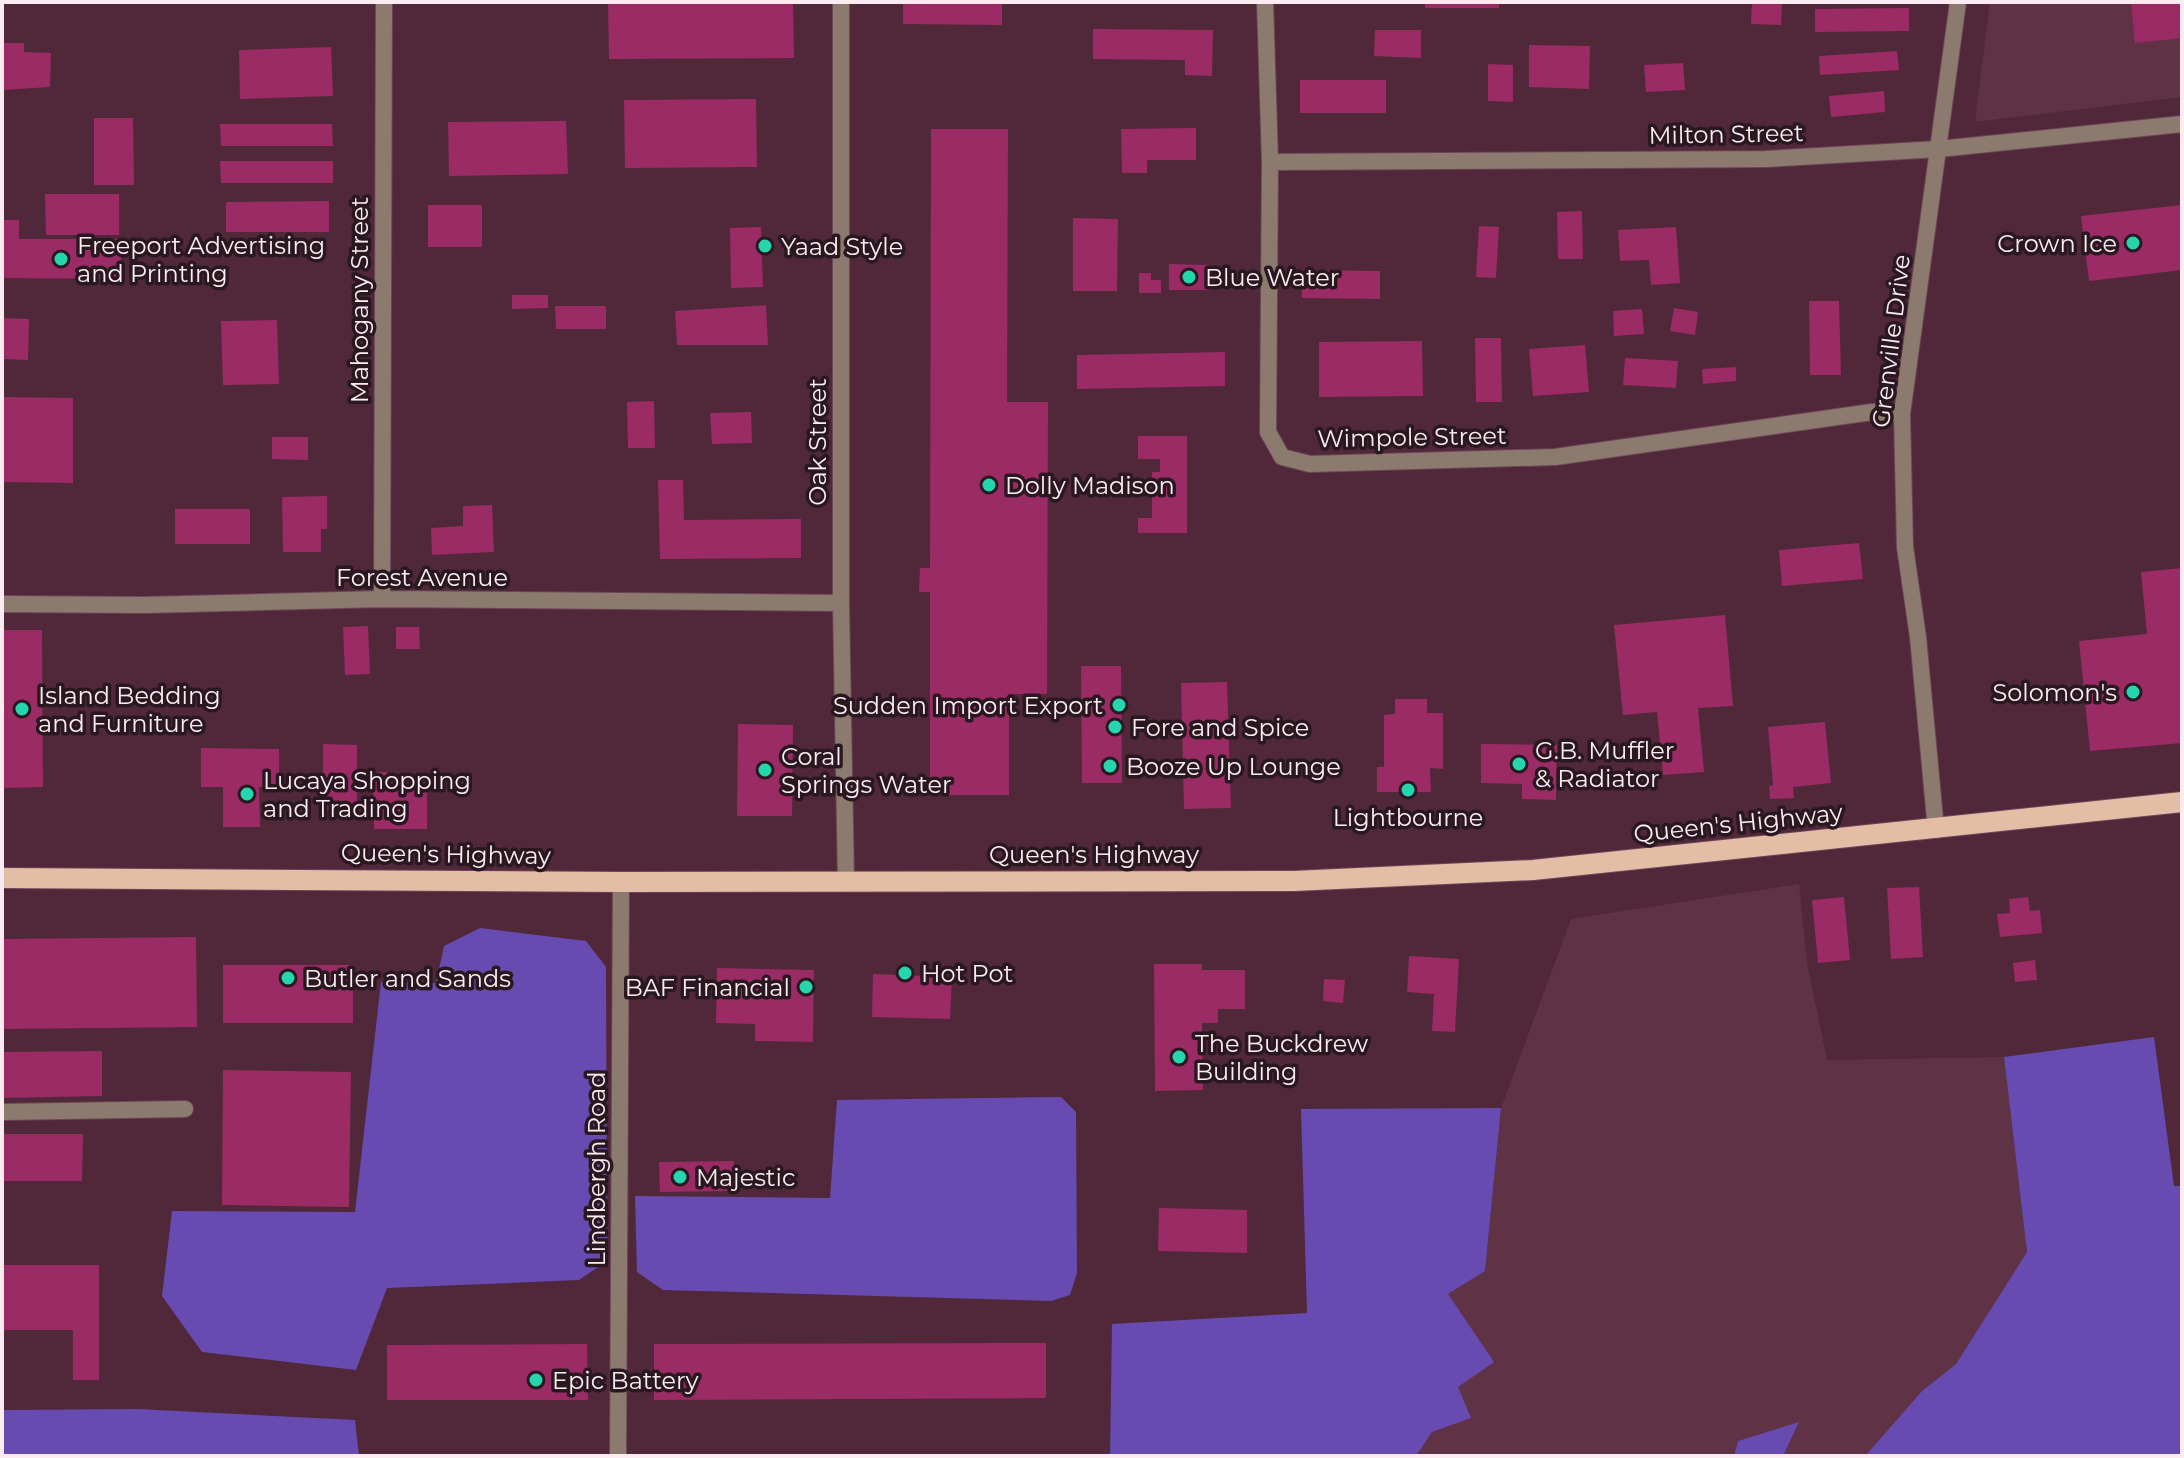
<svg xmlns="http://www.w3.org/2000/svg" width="2184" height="1458" font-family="Montserrat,sans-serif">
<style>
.built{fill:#603246}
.forest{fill:#674bb1}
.building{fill:#9a2b65}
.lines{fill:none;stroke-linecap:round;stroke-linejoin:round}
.minor-casing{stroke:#6c4757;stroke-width:18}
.primary-casing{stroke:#6c4757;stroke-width:22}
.minor{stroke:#8d7a6f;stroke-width:16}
.primary{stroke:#e3bda6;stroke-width:20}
.poi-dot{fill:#25d5ae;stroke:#2a1820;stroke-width:3}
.labels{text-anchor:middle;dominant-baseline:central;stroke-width:7;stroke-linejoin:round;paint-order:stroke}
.street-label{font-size:24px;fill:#fcecf2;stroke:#2a1820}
.poi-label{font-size:24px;fill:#fcecf2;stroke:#2a1820;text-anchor:start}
</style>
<rect width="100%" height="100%" fill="#50283a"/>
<path class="built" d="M 1990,2 L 2182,2 L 2182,97 L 1975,122 Z
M 1799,884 L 1807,963 L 1827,1060 L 2004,1057 L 2027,1252 L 1956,1364 L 1922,1391 L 1865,1456 L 1783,1456 L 1798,1423 L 1738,1441 L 1734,1456 L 1416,1456 L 1432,1432 L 1470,1418 L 1457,1387 L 1448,1294 L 1485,1271 L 1501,1108 L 1571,919 Z"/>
<path class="forest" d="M 480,928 L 586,941 L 606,967 L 607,1261 L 579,1280 L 387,1288 L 356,1370 L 202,1352 L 162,1296 L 172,1211 L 355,1212 L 381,982 L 436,983 L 444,946 Z
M 2154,1037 L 2174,1186 L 2182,1186 L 2182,1456 L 1865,1456 L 1922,1391 L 1956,1364 L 2027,1252 L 2004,1057 Z
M 1061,1097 L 1076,1112 L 1077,1273 L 1070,1295 L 1051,1301 L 663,1290 L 637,1272 L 635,1196 L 830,1198 L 837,1100 Z
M 1501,1108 L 1485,1271 L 1448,1294 L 1494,1362 L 1458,1387 L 1471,1418 L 1432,1432 L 1416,1456 L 1110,1456 L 1112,1324 L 1307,1313 L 1301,1109 Z
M 138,1409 L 355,1420 L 359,1456 L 2,1456 L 2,1410 Z
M 1799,1422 L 1783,1456 L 1734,1456 L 1738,1441 Z"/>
<path class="building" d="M 608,2 L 793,2 L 794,58 L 609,59 Z
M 903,2 L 1002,2 L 1002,25 L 903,24 Z
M 1425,2 L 1499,2 L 1499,8 L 1425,8 Z
M 1752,2 L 1782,2 L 1781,25 L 1751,24 Z
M 2131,2 L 2182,2 L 2182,38 L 2135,43 Z
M 1909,8 L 1909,31 L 1815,32 L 1815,9 Z
M 1093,29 L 1213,30 L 1212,76 L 1185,75 L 1185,60 L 1093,59 Z
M 1375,30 L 1421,30 L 1421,58 L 1374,56 Z
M 2,43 L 24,43 L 24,52 L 51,53 L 50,87 L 2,90 Z
M 1529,45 L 1590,46 L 1589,89 L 1529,87 Z
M 331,47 L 333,96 L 240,99 L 239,50 Z
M 1897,51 L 1899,70 L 1820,75 L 1819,56 Z
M 1683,63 L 1685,90 L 1646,92 L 1644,65 Z
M 1488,64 L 1513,65 L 1513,102 L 1488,101 Z
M 1300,80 L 1386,80 L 1386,113 L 1300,113 Z
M 1884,91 L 1885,112 L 1831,117 L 1829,96 Z
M 756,99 L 757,167 L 625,168 L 624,100 Z
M 94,118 L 133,118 L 134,185 L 94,185 Z
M 566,121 L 568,174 L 449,176 L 448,122 Z
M 220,124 L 332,124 L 333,146 L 221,146 Z
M 1196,128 L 1196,160 L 1147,160 L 1147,173 L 1122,173 L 1121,129 Z
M 931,129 L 1008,129 L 1007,402 L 1048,402 L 1047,694 L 1009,694 L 1009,795 L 930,795 L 930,592 L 919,592 L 920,568 L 930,568 Z
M 220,161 L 333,161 L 333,183 L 221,183 Z
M 45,194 L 119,194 L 119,235 L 46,235 Z
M 329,201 L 329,232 L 226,232 L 226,202 Z
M 428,205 L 482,205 L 482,247 L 428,247 Z
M 2182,205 L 2182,270 L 2089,281 L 2081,216 Z
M 1582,211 L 1583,259 L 1558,259 L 1557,212 Z
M 1073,218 L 1118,219 L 1117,291 L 1073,291 Z
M 2,220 L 19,220 L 19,239 L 121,239 L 121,279 L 2,278 Z
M 1479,226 L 1499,227 L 1496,278 L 1476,277 Z
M 761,227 L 763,287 L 731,288 L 730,228 Z
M 1676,227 L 1680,283 L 1651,285 L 1649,260 L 1620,261 L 1618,230 Z
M 1169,264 L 1210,265 L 1210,290 L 1169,290 Z
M 1302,270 L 1380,271 L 1380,299 L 1302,298 Z
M 1139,273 L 1151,273 L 1151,280 L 1161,280 L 1161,293 L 1139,293 Z
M 512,295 L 548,295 L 548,308 L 512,309 Z
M 1809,301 L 1839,301 L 1841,375 L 1810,375 Z
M 766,305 L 768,345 L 677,345 L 675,311 Z
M 555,306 L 606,306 L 606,329 L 556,329 Z
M 1674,308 L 1698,312 L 1695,335 L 1670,331 Z
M 1642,309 L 1644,334 L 1614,336 L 1613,311 Z
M 2,318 L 29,319 L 28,360 L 4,359 Z
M 277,320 L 279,384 L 223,385 L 221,321 Z
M 1475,338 L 1501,338 L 1502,402 L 1476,402 Z
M 1422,341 L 1423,396 L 1319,397 L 1319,342 Z
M 1585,345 L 1589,392 L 1533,396 L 1529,349 Z
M 1225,352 L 1225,386 L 1077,389 L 1077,355 Z
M 1625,358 L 1678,361 L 1676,388 L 1623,385 Z
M 1736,367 L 1736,381 L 1703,384 L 1702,369 Z
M 2,397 L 73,398 L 73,483 L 2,482 Z
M 654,401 L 655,448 L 628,448 L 627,402 Z
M 751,412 L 752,443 L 712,444 L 710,413 Z
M 1138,436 L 1187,436 L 1187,533 L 1138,533 L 1138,518 L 1152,518 L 1152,472 L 1160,472 L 1160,459 L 1138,459 Z
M 272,437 L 308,437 L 308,460 L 272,459 Z
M 658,480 L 683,480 L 684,520 L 801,519 L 801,558 L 660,559 Z
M 327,496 L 327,529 L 321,529 L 321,552 L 283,552 L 282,497 Z
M 492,505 L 494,552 L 432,555 L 431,528 L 463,526 L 463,506 Z
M 175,509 L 250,509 L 250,544 L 175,544 Z
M 1859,543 L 1863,579 L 1782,586 L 1779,550 Z
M 2182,568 L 2182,743 L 2090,751 L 2079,641 L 2147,634 L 2141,572 Z
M 1725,615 L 1733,706 L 1698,708 L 1704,772 L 1663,775 L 1657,712 L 1623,715 L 1614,625 Z
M 368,626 L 370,674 L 345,675 L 343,627 Z
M 396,627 L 419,627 L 420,649 L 396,649 Z
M 2,630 L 42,630 L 43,787 L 2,788 Z
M 1081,666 L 1121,666 L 1122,783 L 1082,783 Z
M 1227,682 L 1231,808 L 1184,809 L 1181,683 Z
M 1395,699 L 1427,699 L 1427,713 L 1443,713 L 1443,769 L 1430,768 L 1431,792 L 1377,792 L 1377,767 L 1384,767 L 1384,715 L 1395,714 Z
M 1825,722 L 1831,783 L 1793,787 L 1794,798 L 1770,799 L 1769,786 L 1773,785 L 1768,727 Z
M 738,724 L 793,725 L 792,816 L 737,816 Z
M 323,744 L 357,745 L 357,811 L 323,810 Z
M 1481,744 L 1557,745 L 1556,800 L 1522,799 L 1522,784 L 1481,783 Z
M 201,748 L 279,749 L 279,787 L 259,787 L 260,827 L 223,827 L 223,787 L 201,787 Z
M 373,772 L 387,772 L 387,789 L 427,789 L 427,829 L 374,829 Z
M 1919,887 L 1923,957 L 1891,959 L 1887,888 Z
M 1844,897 L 1850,960 L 1818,963 L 1812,900 Z
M 2028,897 L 2030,911 L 2040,910 L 2042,933 L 2000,937 L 1997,914 L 2010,913 L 2009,899 Z
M 196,937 L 197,1027 L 2,1029 L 2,939 Z
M 1409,956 L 1459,959 L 1455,1032 L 1432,1031 L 1434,994 L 1407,992 Z
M 2035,960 L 2037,980 L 2015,982 L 2013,963 Z
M 1154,964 L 1202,964 L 1202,970 L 1245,970 L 1245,1009 L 1218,1009 L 1218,1023 L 1202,1023 L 1203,1090 L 1155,1091 Z
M 223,965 L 353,965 L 353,1023 L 223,1023 Z
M 717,968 L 814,970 L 813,1042 L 755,1041 L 755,1024 L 716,1023 Z
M 873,974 L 952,977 L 950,1019 L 872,1017 Z
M 1324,979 L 1345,980 L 1343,1003 L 1323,1001 Z
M 102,1051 L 102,1096 L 2,1098 L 2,1052 Z
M 223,1070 L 351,1072 L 349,1207 L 222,1205 Z
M 2,1134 L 83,1134 L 82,1181 L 2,1181 Z
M 734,1161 L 734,1191 L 660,1192 L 659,1162 Z
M 1159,1208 L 1247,1210 L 1247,1253 L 1158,1251 Z
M 2,1265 L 99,1265 L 99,1380 L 73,1380 L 73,1330 L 2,1330 Z
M 1046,1343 L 1046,1398 L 654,1400 L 654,1344 Z
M 587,1344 L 588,1400 L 387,1400 L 387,1345 Z"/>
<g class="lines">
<defs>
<path id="minor" d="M 841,2 L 841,603 L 846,882
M 1265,2 L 1270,162 L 1268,432 L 1282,457 L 1310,464 L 1555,457 L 1872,412 L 1902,414
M 1270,162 L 1766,159 L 1939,149 L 2182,124
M 382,599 L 384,2
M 2,604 L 144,605 L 382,599 L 841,603
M 1936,830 L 1918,637 L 1905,547 L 1902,414 L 1958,2
M 2,1112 L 185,1109
M 618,1456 L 621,882"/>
<path id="primary" d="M 2,878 L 621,882 L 1294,881 L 1533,870 L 2182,802"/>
</defs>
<use href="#minor" class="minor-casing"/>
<use href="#primary" class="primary-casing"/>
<use href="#minor" class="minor"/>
<use href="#primary" class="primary"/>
</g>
<g class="poi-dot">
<circle cx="2133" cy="243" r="8"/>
<circle cx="765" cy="246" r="8"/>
<circle cx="61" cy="259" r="8"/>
<circle cx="1189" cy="277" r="8"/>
<circle cx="989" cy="485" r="8"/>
<circle cx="2133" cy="692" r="8"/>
<circle cx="1119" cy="705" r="8"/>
<circle cx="22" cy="709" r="8"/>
<circle cx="1115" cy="727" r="8"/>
<circle cx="1519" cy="764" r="8"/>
<circle cx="1110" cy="766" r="8"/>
<circle cx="765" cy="770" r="8"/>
<circle cx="1408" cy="790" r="8"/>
<circle cx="247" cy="794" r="8"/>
<circle cx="905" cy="973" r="8"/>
<circle cx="288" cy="978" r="8"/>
<circle cx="806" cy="987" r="8"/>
<circle cx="1179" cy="1057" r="8"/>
<circle cx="680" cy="1177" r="8"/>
<circle cx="536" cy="1380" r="8"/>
</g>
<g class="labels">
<g class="street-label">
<text transform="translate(1726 134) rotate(-1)">Milton Street</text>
<text transform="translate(359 300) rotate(-90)">Mahogany Street</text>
<text transform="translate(1891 341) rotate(-83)">Grenville Drive</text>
<text transform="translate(1412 437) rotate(-1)">Wimpole Street</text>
<text transform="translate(817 442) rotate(-90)">Oak Street</text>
<text x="422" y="577">Forest Avenue</text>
<text transform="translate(1738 823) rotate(-6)">Queen's Highway</text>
<text transform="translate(446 854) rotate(1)">Queen's Highway</text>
<text x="1094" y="854">Queen's Highway</text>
<text transform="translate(596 1169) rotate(-90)">Lindbergh Road</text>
</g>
<g class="poi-label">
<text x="2117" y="243" text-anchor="end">Crown Ice</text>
<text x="77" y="245">Freeport Advertising<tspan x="77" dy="28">and Printing</tspan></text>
<text x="781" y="246">Yaad Style</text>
<text x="1205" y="277">Blue Water</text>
<text x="1005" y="485">Dolly Madison</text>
<text x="2117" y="692" text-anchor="end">Solomon's</text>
<text x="38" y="695">Island Bedding<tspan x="38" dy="28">and Furniture</tspan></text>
<text x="1103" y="705" text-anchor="end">Sudden Import Export</text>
<text x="1131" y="727">Fore and Spice</text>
<text x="1535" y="750">G.B. Muffler<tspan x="1535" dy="28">&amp; Radiator</tspan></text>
<text x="781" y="756">Coral<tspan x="781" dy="28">Springs Water</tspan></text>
<text x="1126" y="766">Booze Up Lounge</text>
<text x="263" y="780">Lucaya Shopping<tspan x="263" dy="28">and Trading</tspan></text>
<text x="1408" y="817" text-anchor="middle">Lightbourne</text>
<text x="921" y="973">Hot Pot</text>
<text x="304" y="978">Butler and Sands</text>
<text x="790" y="987" text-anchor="end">BAF Financial</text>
<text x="1195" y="1043">The Buckdrew<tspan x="1195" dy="28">Building</tspan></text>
<text x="696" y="1177">Majestic</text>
<text x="552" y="1380">Epic Battery</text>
</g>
</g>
<rect width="2184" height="1458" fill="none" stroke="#fcecf2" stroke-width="8"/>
</svg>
